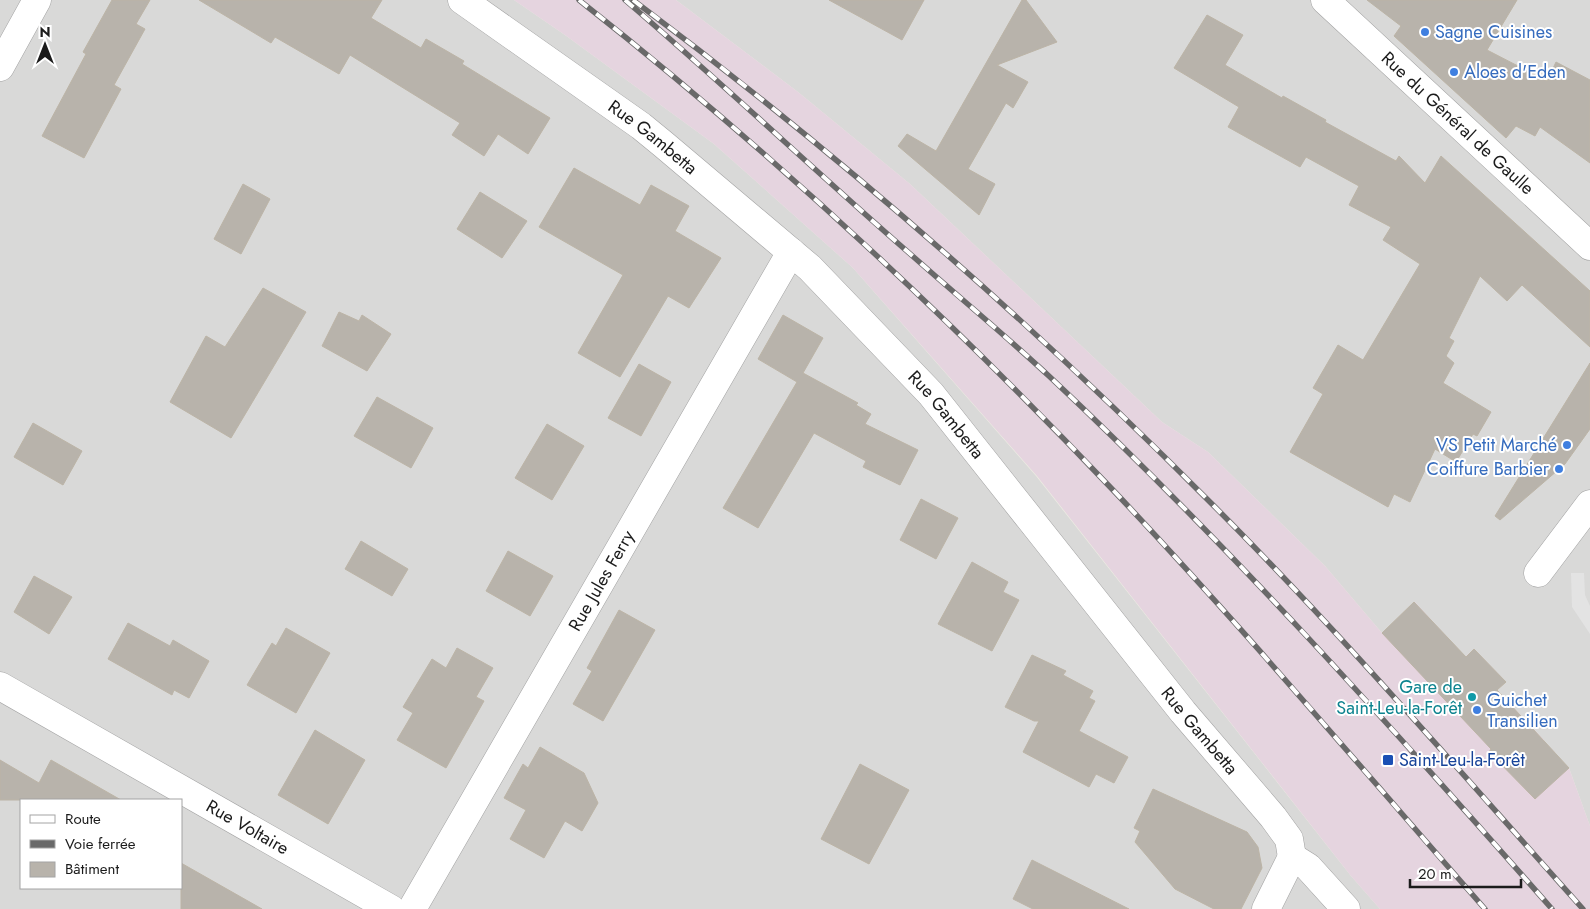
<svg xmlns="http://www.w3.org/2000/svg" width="1590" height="909" font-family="Jost,sans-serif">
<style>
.residential{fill:#d9d9d8;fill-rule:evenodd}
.industrial{fill:#e5d4df}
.parking{fill:#e3e3e3}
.building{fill:#b8b3ab;stroke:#bcb4a6}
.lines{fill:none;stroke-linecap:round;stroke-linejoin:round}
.minor-casing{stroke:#a2a2a2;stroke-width:29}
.minor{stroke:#fff;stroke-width:28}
.rail-casing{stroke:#696969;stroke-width:5.5}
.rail{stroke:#fff;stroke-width:4;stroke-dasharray:11;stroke-linecap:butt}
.shop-dot{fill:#3f7fe0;stroke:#fff;stroke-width:2}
.culture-dot{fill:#0f9aa8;stroke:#fff;stroke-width:2}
.transit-dot{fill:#1a4fb4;stroke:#fff;stroke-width:2}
.labels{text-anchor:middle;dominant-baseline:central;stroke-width:4;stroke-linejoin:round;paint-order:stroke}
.shop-label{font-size:18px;fill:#366cbe;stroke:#fff;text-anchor:start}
.street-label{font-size:18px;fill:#1b1b1b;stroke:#fff}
.culture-label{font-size:18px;fill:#0d838f;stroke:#fff;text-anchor:end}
.transit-label{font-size:18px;fill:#164399;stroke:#fff;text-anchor:start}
</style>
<rect width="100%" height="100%" fill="#ecebe2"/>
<path class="residential" d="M 0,0 L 514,0 L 565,35 L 714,144 L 853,268 L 1036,476 L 1351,876 L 1380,909 L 0,909 ZM 21,800 L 181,800 L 181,888 L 21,888 Z
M 676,0 L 1590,0 L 1590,826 L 1569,768 L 1543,742 L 1544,740 L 1497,690 L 1474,649 L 1466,657 L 1382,633 L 1325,566 L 1208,452 L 1162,422 L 910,184 L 798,92 Z"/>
<path class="industrial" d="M 514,0 L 676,0 L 798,92 L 910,184 L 1162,422 L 1208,452 L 1325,566 L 1382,633 L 1415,602 L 1465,657 L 1474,649 L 1506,682 L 1497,690 L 1544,740 L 1543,742 L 1569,768 L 1590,826 L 1590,909 L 1380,909 L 1351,876 L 1037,476 L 853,268 L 714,144 L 565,35 Z"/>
<path class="parking" d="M 1571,573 L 1584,573 L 1585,595 L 1590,606 L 1590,634 L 1572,607 Z"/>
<path class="building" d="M 112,0 L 150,0 L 136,24 L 145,29 L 114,85 L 121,89 L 84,158 L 42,136 L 86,54 L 83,52 Z
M 199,0 L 382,0 L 371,18 L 421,48 L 426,39 L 464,61 L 462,64 L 550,118 L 528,154 L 498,134 L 484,156 L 452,135 L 460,123 L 350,55 L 339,74 L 275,37 L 271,43 Z
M 829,0 L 924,0 L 902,40 Z
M 1022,0 L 1026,0 L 1057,42 L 997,65 L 1028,82 L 1013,108 L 1006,103 L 968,169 L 995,184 L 979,215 L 898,146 L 907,134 L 936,151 Z
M 1367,0 L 1517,0 L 1487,50 L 1547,81 L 1556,62 L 1590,80 L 1590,163 L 1540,127 L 1535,136 L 1516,126 L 1506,138 L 1394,36 L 1401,26 Z
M 1207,15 L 1243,35 L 1225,65 L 1282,98 L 1283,96 L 1326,120 L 1325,122 L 1396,161 L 1399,156 L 1425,183 L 1441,156 L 1590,291 L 1590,347 L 1522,285 L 1507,301 L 1480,276 L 1449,338 L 1454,341 L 1446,356 L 1454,363 L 1443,383 L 1491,412 L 1477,436 L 1473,434 L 1456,462 L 1435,449 L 1410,502 L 1394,494 L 1388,507 L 1290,452 L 1323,394 L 1313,388 L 1338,345 L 1363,360 L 1420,264 L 1383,240 L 1391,227 L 1349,205 L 1359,186 L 1306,157 L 1300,167 L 1228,127 L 1239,107 L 1174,68 Z
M 574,168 L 640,205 L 651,185 L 689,206 L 675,231 L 721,258 L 689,308 L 668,296 L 620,377 L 578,353 L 623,275 L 539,227 Z
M 243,184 L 270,199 L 241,254 L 214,239 Z
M 480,192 L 527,221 L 502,258 L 457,229 Z
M 263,288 L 306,312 L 231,438 L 170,402 L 206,336 L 225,347 Z
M 339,312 L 359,321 L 362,315 L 391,334 L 367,371 L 322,346 Z
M 783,315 L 823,338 L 803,373 L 858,403 L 856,405 L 871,414 L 865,424 L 918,450 L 900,485 L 863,467 L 866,461 L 814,433 L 758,528 L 723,508 L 797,382 L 758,359 Z
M 1590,363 L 1590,429 L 1565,464 L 1500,520 L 1495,516 Z
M 639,364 L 671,382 L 641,436 L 608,418 Z
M 377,397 L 433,428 L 411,468 L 354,436 Z
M 33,423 L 82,451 L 63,485 L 14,457 Z
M 547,424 L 584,446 L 552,500 L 515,478 Z
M 921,499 L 958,518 L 936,559 L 900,540 Z
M 361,541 L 408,569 L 392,596 L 345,569 Z
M 508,551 L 553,576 L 530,616 L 486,591 Z
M 972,562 L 1008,582 L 1003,592 L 1019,600 L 992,651 L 938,624 Z
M 34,576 L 72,597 L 49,634 L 14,612 Z
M 1414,602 L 1466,657 L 1474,649 L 1506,682 L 1497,690 L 1569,768 L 1535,799 L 1489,752 L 1491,749 L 1382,633 Z
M 619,610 L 655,630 L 603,721 L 573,704 L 592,671 L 587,668 Z
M 128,623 L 170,646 L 173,640 L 209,661 L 189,698 L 174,690 L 172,695 L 108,659 Z
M 286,628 L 330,653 L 296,713 L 247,685 L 272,643 L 276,646 Z
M 457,648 L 493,668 L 476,697 L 484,701 L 446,768 L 397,740 L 413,713 L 403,707 L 432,659 L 446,668 Z
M 1032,655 L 1066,671 L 1063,675 L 1093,691 L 1089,698 L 1095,701 L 1079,731 L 1128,757 L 1114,783 L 1096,774 L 1089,787 L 1023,752 L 1039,721 L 1034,721 L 1005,707 Z
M 315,730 L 365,760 L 328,824 L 278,795 Z
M 540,747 L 584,773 L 598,803 L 582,831 L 565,821 L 544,858 L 510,839 L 526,810 L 504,798 L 523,764 L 528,768 Z
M 0,760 L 39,783 L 51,760 L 121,800 L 0,800 Z
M 860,764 L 909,790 L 869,864 L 821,839 Z
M 1153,789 L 1247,832 L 1258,847 L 1262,868 L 1241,909 L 1214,909 L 1175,889 L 1135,842 L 1140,831 L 1134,828 Z
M 1032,860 L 1129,909 L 1033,909 L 1013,899 Z
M 181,863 L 262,909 L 181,909 Z"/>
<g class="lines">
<defs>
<g id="minor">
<path id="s1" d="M 462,0 L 641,126 L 663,144 L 810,268 L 931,394 L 1183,712 L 1273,817 L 1289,839 L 1292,857"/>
<path id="s2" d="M 1325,0 L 1590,246"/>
<path d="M 0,67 L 37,0"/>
<path d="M 1538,573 L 1590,504"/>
<path id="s3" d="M 0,686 L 391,909"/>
<path d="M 1292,857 L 1308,867 L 1346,909"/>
<path id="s4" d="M 412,909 L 791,252"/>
<path d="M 1266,909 L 1292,857"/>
</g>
</defs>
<use href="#minor" class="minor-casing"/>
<use href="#minor" class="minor"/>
<defs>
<path id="rail" d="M 579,0 C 768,149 946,314 1112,489 C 1241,625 1362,769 1485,909
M 625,0 C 721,82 813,169 908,252 C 955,294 1004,334 1050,377 C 1228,544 1391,726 1552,909
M 633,0 C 838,153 1031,322 1212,504 C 1341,633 1461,773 1583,909"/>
</defs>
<use href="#rail" class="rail-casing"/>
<use href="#rail" class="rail"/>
</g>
<g class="shop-dot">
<circle cx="1425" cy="32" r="5"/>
<circle cx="1454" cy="72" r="5"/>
<circle cx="1567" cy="445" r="5"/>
<circle cx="1559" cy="469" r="5"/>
<circle cx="1477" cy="710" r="5"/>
</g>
<circle class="culture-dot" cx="1472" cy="697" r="5"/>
<rect class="transit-dot" x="1382" y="754" width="12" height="12" rx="2.5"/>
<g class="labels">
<g class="shop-label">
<text x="1435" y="32">Sagne Cuisines</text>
<text x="1464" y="72">Aloes d'Eden</text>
<text x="1557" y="445" text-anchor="end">VS Petit Marché</text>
<text x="1549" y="469" text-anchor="end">Coiffure Barbier</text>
<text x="1487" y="700">Guichet<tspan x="1487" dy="21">Transilien</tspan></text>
</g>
<g class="street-label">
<text stroke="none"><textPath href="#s2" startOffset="181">Rue du Général de Gaulle</textPath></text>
<text stroke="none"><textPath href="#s1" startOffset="235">Rue Gambetta</textPath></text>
<text stroke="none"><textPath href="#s1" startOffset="640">Rue Gambetta</textPath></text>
<text stroke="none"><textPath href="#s4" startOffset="379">Rue Jules Ferry</textPath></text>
<text stroke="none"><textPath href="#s1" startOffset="1045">Rue Gambetta</textPath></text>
<text stroke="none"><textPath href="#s3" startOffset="285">Rue Voltaire</textPath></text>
</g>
<g class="culture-label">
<text x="1462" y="687">Gare de<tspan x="1462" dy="21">Saint-Leu-la-Forêt</tspan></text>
</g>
<g class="transit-label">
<text x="1399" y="760">Saint-Leu-la-Forêt</text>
</g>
</g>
<rect x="20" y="799" width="162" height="90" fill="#ffffff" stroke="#a4a4a4"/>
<rect x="30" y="815" width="25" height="8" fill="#ffffff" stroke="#a4a4a4"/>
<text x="65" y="824" font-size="15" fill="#1b1b1b">Route</text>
<rect x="30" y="840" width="25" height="8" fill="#696969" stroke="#a4a4a4"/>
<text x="65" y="849" font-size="15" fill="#1b1b1b">Voie ferrée</text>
<rect x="30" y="862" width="25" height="15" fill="#b8b3ab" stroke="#a4a4a4"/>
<text x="65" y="874" font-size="15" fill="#1b1b1b">Bâtiment</text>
<g transform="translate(45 45)" stroke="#ffffff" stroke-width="4" paint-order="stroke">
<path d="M0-4L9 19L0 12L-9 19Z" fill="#1b1b1b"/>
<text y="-8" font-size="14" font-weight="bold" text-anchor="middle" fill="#1b1b1b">N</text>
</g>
<path d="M1410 879v8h111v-8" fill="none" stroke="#1b1b1b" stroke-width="2.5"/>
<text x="1418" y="879" font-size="15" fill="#1b1b1b" stroke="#ffffff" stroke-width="4" paint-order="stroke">20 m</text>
</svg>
